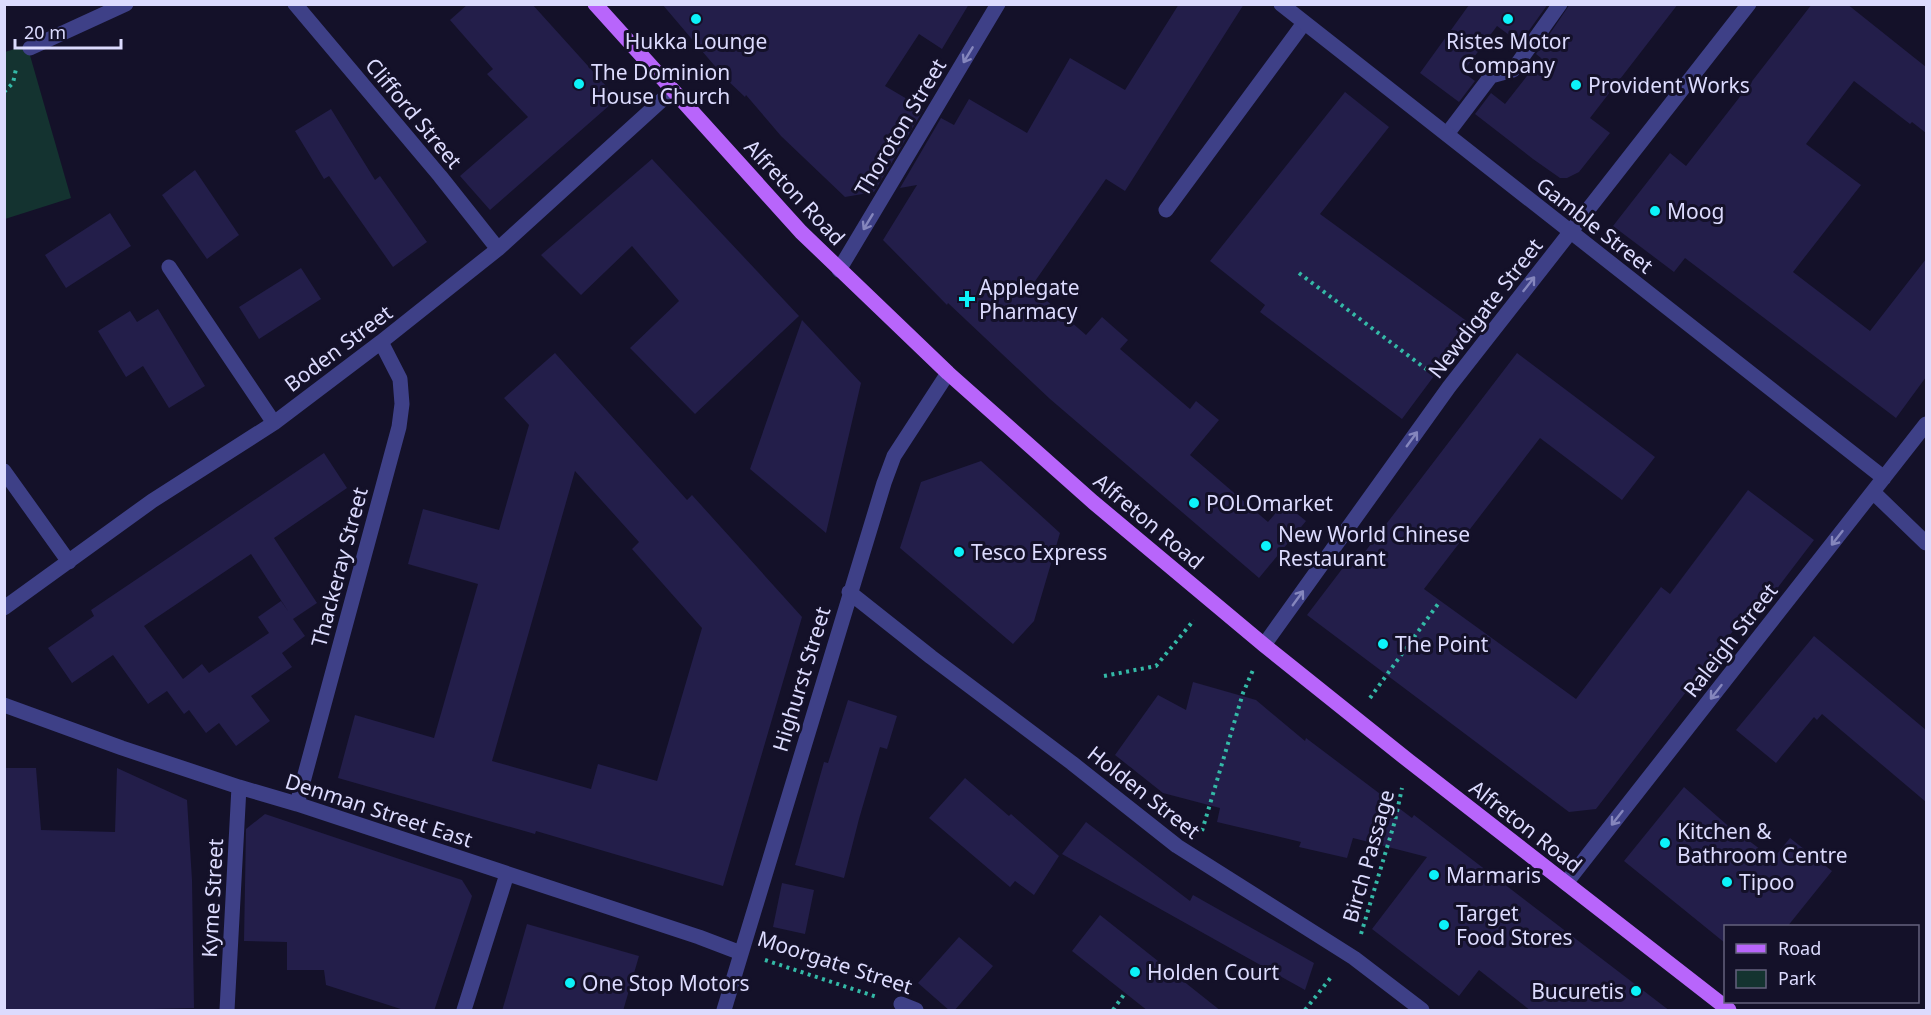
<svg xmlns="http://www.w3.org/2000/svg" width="1931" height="1015" font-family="'Noto Sans',sans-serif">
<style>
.green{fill:#143330}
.building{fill:#231e4a;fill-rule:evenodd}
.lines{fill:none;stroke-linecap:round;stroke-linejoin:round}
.path{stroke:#34b9a7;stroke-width:4;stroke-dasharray:3 4.5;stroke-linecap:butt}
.lane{stroke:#3e4087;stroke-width:15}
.street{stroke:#3e4087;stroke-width:15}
.primary{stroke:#b865fb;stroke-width:15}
.oneway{stroke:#8586bd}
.poi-dot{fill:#0cf2f9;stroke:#141129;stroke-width:2}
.labels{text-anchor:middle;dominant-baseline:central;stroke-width:6;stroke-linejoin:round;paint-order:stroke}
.poi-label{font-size:21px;fill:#dcdbfe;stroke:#141129;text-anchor:start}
.street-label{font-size:21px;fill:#dcdbfe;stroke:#141129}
</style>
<rect width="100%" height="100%" fill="#141129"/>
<path class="green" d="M 27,45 L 71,198 L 5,219 L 5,52 Z"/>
<path class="building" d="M 468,4 L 532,4 L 607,87 L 611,96 L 611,104 L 490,210 L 460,176 L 528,117 L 487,74 L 493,69 L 450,20 Z
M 662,4 L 969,4 L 942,49 L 919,34 L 885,86 L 924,109 L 874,192 L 845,197 L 781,136 L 746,95 L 745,97 L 725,78 Z
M 1179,4 L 1244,4 L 1125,191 L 1106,179 L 1031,287 L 1086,335 L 1102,317 L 1128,340 L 1120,349 L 1190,409 L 1196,401 L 1219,420 L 1190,455 L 1268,522 L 1284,503 L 1306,521 L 1259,578 L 1050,399 L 948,303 L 947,305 L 883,240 L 917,185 L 900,188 L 941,118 L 954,125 L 969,99 L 1027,133 L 1070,58 L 1125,90 Z
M 1468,4 L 1548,4 L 1520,43 L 1497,26 L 1463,72 L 1475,81 L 1459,102 L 1420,73 L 1469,5 Z
M 1570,4 L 1678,4 L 1590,118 L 1610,133 L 1579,172 L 1567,178 L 1560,178 L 1533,159 L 1475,114 L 1491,93 L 1505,104 L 1541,58 L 1536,54 Z
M 1812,4 L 1847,4 L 1926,67 L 1926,133 L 1912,122 L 1910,124 L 1854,81 L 1806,144 L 1861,185 L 1793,272 L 1870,331 L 1926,259 L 1926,377 L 1896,418 L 1685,258 L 1674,272 L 1613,226 L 1670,153 L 1686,166 Z
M 1345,92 L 1389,127 L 1320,214 L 1472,325 L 1402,419 L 1260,312 L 1265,305 L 1210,261 Z
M 331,109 L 375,180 L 380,176 L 427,242 L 393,267 L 329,176 L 324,179 L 295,131 Z
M 652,159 L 799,316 L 695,414 L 630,348 L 679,301 L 632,246 L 581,295 L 541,255 Z
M 195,170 L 239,235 L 207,259 L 162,195 Z
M 110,213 L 131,246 L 66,288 L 45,255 Z
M 301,268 L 321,299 L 259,339 L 239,307 Z
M 158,309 L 205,386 L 169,408 L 143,366 L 126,377 L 98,331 L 130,311 L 137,322 Z
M 802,320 L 861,383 L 826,533 L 750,469 Z
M 555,353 L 687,500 L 692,495 L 802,617 L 723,886 L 536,831 L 535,834 L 338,778 L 355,715 L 434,738 L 478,584 L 408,564 L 423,509 L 499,530 L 529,425 L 504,398 ZM 575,471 L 639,542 L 632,549 L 702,628 L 657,781 L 598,764 L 591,789 L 492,761 Z
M 1517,353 L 1655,457 L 1622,500 L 1540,438 L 1424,589 L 1576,699 L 1661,587 L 1670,594 L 1748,490 L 1814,540 L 1763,607 L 1756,601 L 1596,809 L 1569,812 L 1307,615 L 1355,552 L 1361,557 Z
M 324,453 L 347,488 L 274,538 L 317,603 L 293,619 L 305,636 L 282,653 L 292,667 L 251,696 L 270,721 L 236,746 L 219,723 L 206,733 L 189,710 L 184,714 L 167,691 L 148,704 L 113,655 L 72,683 L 48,648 L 94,616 L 91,610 ZM 251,554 L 288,611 L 281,601 L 258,617 L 269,633 L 209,673 L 202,664 L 183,679 L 144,626 Z
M 981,461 L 1060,533 L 1034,621 L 1013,644 L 900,548 L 921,482 Z
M 1814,636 L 1926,730 L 1926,802 L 1822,714 L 1817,720 L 1814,717 L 1776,763 L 1736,730 Z
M 1193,682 L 1256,700 L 1305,741 L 1306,738 L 1412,818 L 1414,815 L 1670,1011 L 1531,1011 L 1479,970 L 1459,996 L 1372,929 L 1427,857 L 1353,838 L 1347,858 L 1299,847 L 1301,842 L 1217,822 L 1220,808 L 1163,793 L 1115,755 L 1158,695 L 1186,710 Z
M 848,700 L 897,716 L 887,749 L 880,747 L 859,819 L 844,878 L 795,865 L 824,762 L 828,763 Z
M 4,768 L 36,768 L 41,830 L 115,832 L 117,768 L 187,800 L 192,880 L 194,1008 L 154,1009 L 154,1011 L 4,1011 Z
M 965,778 L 1009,816 L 1011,814 L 1059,856 L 1034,895 L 1015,881 L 1010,887 L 929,818 Z
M 1684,787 L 1743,839 L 1744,837 L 1773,859 L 1790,838 L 1832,871 L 1787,927 L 1725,927 L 1725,943 L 1624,861 Z
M 265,814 L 462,880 L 472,896 L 434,1011 L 407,1011 L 326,985 L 324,970 L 287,970 L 287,942 L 244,941 L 246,829 Z
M 1086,822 L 1190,901 L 1193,895 L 1314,963 L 1305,990 L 1062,854 Z
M 782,883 L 814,890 L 805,934 L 773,927 Z
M 1100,915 L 1221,1011 L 1148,1011 L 1072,951 Z
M 527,924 L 639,956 L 623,1011 L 502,1011 Z
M 959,937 L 993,966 L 954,1011 L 950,1011 L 918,983 Z"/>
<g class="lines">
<path class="path" d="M 4,92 L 13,83 L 16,69
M 1299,273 L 1430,372
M 1104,676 L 1156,666 L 1194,620
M 1370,698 L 1438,604
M 1202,831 L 1243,693 L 1253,670
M 1361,934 L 1395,821 L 1402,788
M 765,960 L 877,997
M 1113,1010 L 1125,993
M 1305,1010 L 1332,976"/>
<path class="lane" d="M 1447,134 L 1491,76 L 1513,70 L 1560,4
M 1166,210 L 1304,23"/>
<path class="street" d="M 295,4 L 440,176 L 498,249
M 1281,4 L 1884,478
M 30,48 L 126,4
M 169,267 L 274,423
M 839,270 L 998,4
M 4,471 L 69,562
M 1873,492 L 1926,543
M 849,592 L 931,657 L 1072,763 L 1177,846 L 1354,958 L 1422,1010
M 4,608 L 152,501 L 274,423 L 381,342 L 498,249 L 673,90
M 1264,645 L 1449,387 L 1749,4
M 4,705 L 122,748 L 239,787 L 297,804 L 699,937 L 741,953
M 297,804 L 399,427 L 402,404 L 400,379 L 381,342
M 1566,883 L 1926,424
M 901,1004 L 916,1010
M 227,1010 L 239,787
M 464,1010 L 507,874
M 724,1010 L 884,483 L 894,456 L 948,373"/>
<path class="primary" d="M 595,4 L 801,232 L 948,373 L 1093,502 L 1264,645 L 1409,761 L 1729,1010"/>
</g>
<defs><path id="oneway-shaft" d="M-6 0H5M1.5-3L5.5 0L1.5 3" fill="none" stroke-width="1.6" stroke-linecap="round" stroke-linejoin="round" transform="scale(1.5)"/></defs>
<g class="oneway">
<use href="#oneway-shaft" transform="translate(968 55) rotate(121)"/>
<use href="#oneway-shaft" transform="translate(868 222) rotate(121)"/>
<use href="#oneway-shaft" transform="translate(1529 284) rotate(-52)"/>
<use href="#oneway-shaft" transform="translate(1412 439) rotate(-54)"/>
<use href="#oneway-shaft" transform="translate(1837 538) rotate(128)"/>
<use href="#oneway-shaft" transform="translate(1298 598) rotate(-54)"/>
<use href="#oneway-shaft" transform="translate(1716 692) rotate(128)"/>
<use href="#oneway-shaft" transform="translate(1617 818) rotate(128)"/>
</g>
<g class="poi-dot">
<circle cx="696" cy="19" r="6"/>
<circle cx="1508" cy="19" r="6"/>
<circle cx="579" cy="84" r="6"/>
<circle cx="1576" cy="85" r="6"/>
<circle cx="1655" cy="211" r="6"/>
<path d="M964 290h6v6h6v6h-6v6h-6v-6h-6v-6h6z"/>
<circle cx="1194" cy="503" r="6"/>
<circle cx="1266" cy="546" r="6"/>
<circle cx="959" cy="552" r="6"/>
<circle cx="1383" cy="644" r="6"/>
<circle cx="1665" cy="843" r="6"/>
<circle cx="1434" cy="875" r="6"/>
<circle cx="1727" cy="882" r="6"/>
<circle cx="1444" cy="925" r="6"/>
<circle cx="1135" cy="972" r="6"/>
<circle cx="570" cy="983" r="6"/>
<circle cx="1636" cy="991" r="6"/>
</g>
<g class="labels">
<g class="poi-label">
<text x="696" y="41" text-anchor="middle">Hukka Lounge</text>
<text x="1508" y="41" text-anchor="middle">Ristes Motor<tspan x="1508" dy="24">Company</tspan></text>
<text x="591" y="72">The Dominion<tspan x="591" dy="24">House Church</tspan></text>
<text x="1588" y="85">Provident Works</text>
<text x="1667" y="211">Moog</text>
<text x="979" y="287">Applegate<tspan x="979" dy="24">Pharmacy</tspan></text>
<text x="1206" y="503">POLOmarket</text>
<text x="1278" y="534">New World Chinese<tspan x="1278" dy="24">Restaurant</tspan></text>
<text x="971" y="552">Tesco Express</text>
<text x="1395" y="644">The Point</text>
<text x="1677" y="831">Kitchen &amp;<tspan x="1677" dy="24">Bathroom Centre</tspan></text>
<text x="1446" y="875">Marmaris</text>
<text x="1739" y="882">Tipoo</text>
<text x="1456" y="913">Target<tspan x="1456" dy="24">Food Stores</tspan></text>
<text x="1147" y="972">Holden Court</text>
<text x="582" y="983">One Stop Motors</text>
<text x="1624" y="991" text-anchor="end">Bucuretis</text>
</g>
<g class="street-label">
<text transform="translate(414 113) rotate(50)">Clifford Street</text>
<text transform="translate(900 127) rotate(-59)">Thoroton Street</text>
<text transform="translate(795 192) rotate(47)">Alfreton Road</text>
<text transform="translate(1595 225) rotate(38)">Gamble Street</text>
<text transform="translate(1485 308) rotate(-52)">Newdigate Street</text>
<text transform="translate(338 348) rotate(-37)">Boden Street</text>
<text transform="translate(1149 521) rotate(40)">Alfreton Road</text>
<text transform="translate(339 567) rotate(-75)">Thackeray Street</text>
<text transform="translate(1730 640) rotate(-52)">Raleigh Street</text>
<text transform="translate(801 679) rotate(-73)">Highurst Street</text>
<text transform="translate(1144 792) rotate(38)">Holden Street</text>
<text transform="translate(379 810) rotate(18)">Denman Street East</text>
<text transform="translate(1526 826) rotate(38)">Alfreton Road</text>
<text transform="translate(1368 856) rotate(-74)">Birch Passage</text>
<text transform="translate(212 898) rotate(-87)">Kyme Street</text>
<text transform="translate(835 962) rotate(18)">Moorgate Street</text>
</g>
</g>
<rect width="1931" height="1015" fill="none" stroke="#dcdbfe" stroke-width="12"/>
<rect x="1724" y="925" width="195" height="78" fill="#141129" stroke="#64627e" stroke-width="1.5"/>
<rect x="1736" y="944" width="30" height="9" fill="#b865fb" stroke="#64627e" stroke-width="1.5"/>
<text x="1778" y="955" font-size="18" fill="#dcdbfe">Road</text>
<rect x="1736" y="970" width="30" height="18" fill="#143330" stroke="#64627e" stroke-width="1.5"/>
<text x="1778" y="985" font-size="18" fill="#dcdbfe">Park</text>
<path d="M15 39v9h106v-9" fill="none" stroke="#dcdbfe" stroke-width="3"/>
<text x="24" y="39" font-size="18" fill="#dcdbfe" stroke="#141129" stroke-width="4.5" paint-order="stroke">20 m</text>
</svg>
